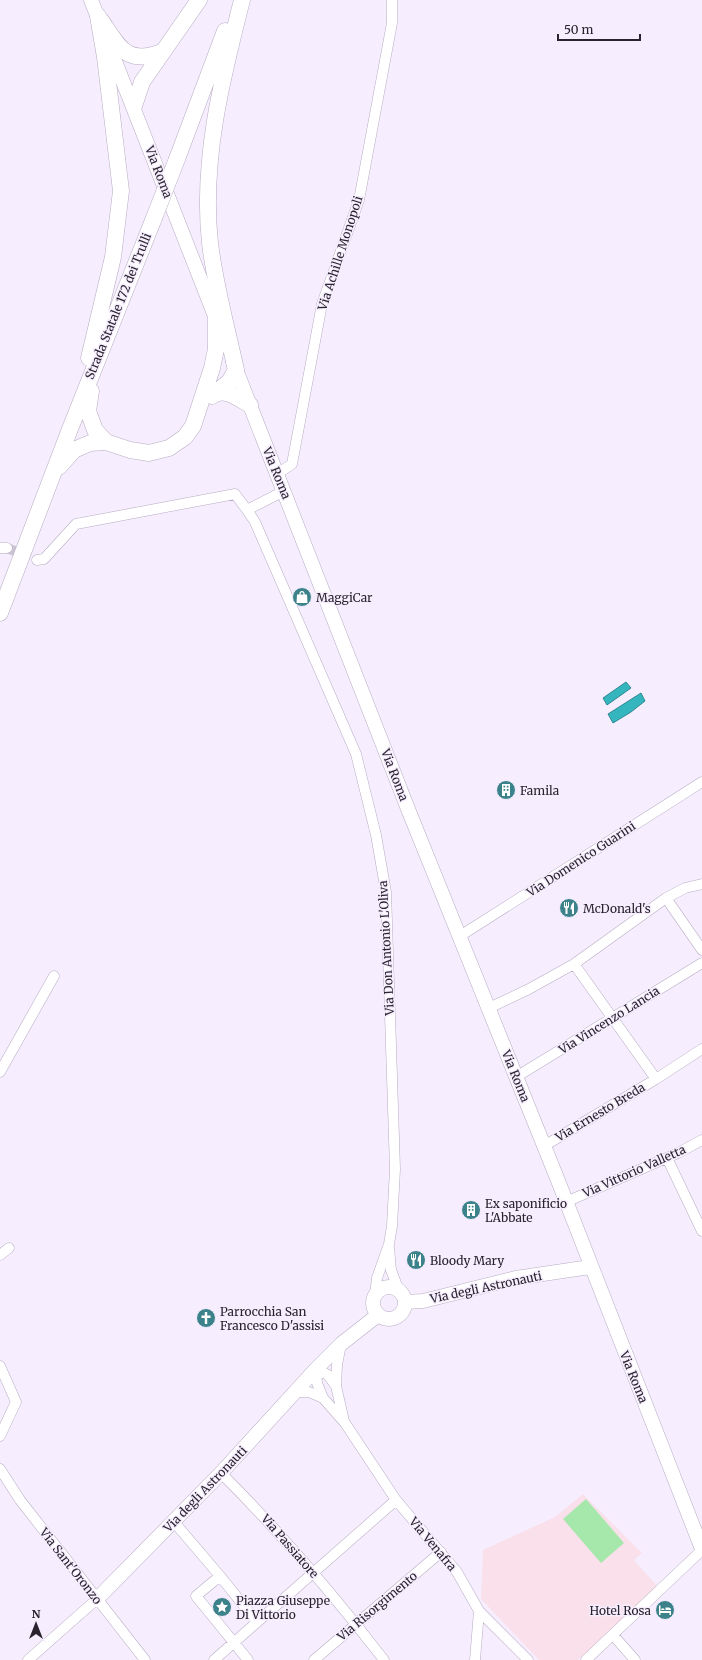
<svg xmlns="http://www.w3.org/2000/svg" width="702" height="1660" font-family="Merriweather,serif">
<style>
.education{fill:#f9e0eb}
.pitch{fill:#a6e8ab}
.water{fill:#35b5bd;stroke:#318992}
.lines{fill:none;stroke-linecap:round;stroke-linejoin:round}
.street-tunnel{stroke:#cdc5d4;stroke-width:10;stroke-dasharray:10 5;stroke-linecap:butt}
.street-casing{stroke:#b7abc3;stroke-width:11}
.secondary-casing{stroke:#b7abc3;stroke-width:15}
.primary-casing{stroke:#b7abc3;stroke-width:17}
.street{stroke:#fff;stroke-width:10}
.secondary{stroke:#fff;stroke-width:14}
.primary{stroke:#fff;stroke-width:16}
.primary-bridge-casing{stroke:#b7abc3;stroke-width:17;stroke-linecap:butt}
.primary-bridge{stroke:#fff;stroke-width:16}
.labels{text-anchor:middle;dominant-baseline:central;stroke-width:3;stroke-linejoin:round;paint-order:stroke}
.street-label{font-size:12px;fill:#28232d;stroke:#f6eefe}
.poi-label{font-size:12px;fill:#28232d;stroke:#f6eefe;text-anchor:start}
</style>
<rect width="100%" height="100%" fill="#f6eefe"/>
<path class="education" d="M 583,1494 L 642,1553 L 634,1560 L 658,1587 L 578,1660 L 539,1660 L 481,1599 L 483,1550 L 555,1517 Z"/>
<path class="pitch" d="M 586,1499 L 624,1543 L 601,1563 L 563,1519 Z"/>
<path class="water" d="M 626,682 L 631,688 L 607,705 L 603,698 Z
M 641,693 L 645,701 L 631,712 L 613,723 L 608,714 Z"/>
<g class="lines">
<path class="street-tunnel" d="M 7,548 L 37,560"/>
<defs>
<path id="street" d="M 277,474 L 292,464 L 322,304 L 359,200 L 392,23 L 392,0
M 247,510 L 255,522 L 356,754 L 376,835 L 386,892 L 395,1169 L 392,1226 L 389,1244 L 377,1278 L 375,1295
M 0,548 L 7,548
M 37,560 L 44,559 L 76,524 L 235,494 L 247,510 L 284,491
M 666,898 L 702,950
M 460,936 L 702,782
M 574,964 L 656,1079
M 489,1008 L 529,989 L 574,964 L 666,898 L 685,888 L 702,884
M 0,1072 L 54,976
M 516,1077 L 702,963
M 544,1146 L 656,1079 L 702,1049
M 667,1158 L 702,1231
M 566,1202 L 678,1153 L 702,1140
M 389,1248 L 391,1270 L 399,1291
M 0,1255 L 9,1248
M 341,1344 L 337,1365 L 336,1386 L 344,1421
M 0,1366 L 16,1402 L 0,1436
M 316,1369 L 317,1383 L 323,1398 L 345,1423 L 396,1500 L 457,1572 L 479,1611 L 528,1660
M 316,1369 L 328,1375 L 336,1386
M 295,1392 L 309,1392 L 323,1398
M 0,1469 L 20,1500 L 145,1660
M 221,1473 C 280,1532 333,1594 384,1660
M 174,1522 L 220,1576
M 613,1635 L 635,1660
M 28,1660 L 97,1599
M 214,1660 L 396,1500
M 248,1660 L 196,1596 L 220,1576 L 257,1622
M 314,1660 L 441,1552
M 475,1660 L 479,1611
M 586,1660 L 702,1550"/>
<path id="secondary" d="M 91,0 L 220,329
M 233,362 L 408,809 L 557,1178 L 702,1549
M373 1303a16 16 0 1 1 32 0a16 16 0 1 1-32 0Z
M 405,1302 L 423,1301 L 516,1278 L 590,1267
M 97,1599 L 221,1473 L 316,1369 L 341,1344 L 378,1315"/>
<path id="primary" d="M 100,19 C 119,46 125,66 162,52
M 134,106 L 142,82 L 199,0
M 177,159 L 225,31
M 89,358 L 113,257 L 121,191 L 105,57 L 98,16
M 91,391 L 88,411 L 95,430 L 106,442
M 215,393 L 229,382 L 236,370 C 227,328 215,286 210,243 C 201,161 222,78 242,0
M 212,396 C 224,386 239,399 250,405
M 59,467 L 74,450 L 90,443 L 106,442 L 130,450 L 149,453 L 169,448 L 185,437 L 193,426 L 212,368 L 216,349 L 216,320
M 0,613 L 70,429 L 154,218"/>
</defs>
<use href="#street" class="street-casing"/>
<use href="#secondary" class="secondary-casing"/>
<use href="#primary" class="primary-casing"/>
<use href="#street" class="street"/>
<use href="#secondary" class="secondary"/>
<use href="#primary" class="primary"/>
<defs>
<path id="primary-bridge" d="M 154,218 L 177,159"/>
</defs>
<use href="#primary-bridge" class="primary-bridge-casing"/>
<use href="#primary-bridge" class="primary-bridge"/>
</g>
<defs>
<symbol id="shop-disc" viewBox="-11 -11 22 22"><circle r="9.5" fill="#3b828b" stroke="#f6eefe"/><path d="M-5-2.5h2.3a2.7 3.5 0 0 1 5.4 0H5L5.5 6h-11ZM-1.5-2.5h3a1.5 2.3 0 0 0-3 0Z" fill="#fff"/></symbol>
<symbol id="building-disc" viewBox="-11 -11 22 22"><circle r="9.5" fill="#3b828b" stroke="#f6eefe"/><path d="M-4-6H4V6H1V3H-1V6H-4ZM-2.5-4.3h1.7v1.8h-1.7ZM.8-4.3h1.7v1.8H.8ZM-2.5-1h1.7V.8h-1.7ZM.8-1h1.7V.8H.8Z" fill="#fff"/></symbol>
<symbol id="restaurant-disc" viewBox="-11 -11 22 22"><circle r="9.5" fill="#3b828b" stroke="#f6eefe"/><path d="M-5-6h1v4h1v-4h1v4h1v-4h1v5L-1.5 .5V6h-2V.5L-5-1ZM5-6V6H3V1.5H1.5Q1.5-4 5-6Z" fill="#fff"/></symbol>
<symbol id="church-disc" viewBox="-11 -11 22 22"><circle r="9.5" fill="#3b828b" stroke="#f6eefe"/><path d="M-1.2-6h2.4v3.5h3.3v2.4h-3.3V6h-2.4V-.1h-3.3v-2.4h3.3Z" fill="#fff"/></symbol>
<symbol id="sight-disc" viewBox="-11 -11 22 22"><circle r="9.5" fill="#3b828b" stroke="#f6eefe"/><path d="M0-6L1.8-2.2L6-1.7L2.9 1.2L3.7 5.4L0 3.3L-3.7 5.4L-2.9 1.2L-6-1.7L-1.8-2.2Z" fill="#fff"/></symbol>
<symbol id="hotel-disc" viewBox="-11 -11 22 22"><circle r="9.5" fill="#3b828b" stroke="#f6eefe"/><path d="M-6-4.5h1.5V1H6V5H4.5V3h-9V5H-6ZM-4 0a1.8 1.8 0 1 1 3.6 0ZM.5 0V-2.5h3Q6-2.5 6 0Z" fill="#fff"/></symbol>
</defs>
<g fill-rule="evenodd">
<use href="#shop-disc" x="291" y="586" width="22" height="22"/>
<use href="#building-disc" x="495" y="779" width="22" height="22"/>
<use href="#restaurant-disc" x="558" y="897" width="22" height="22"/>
<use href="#building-disc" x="460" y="1199" width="22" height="22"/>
<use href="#restaurant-disc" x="405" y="1249" width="22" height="22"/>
<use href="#church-disc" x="195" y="1307" width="22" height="22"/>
<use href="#sight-disc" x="211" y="1596" width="22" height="22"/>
<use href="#hotel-disc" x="654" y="1599" width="22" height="22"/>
</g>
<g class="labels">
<g class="street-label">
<text transform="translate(159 172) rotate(69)">Via Roma</text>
<text transform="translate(340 253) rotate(-72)">Via Achille Monopoli</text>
<text transform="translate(118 306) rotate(-68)">Strada Statale 172 dei Trulli</text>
<text transform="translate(277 473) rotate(68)">Via Roma</text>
<text transform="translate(395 775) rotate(69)">Via Roma</text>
<text transform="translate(581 859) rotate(-33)">Via Domenico Guarini</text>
<text transform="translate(386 948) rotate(-93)">Via Don Antonio L'Oliva</text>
<text transform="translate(609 1020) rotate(-32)">Via Vincenzo Lancia</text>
<text transform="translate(516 1076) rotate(68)">Via Roma</text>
<text transform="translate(600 1112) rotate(-31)">Via Ernesto Breda</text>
<text transform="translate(634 1171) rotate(-24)">Via Vittorio Valletta</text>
<text transform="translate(486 1287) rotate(-12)">Via degli Astronauti</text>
<text transform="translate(634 1377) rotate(68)">Via Roma</text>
<text transform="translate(205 1489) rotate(-46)">Via degli Astronauti</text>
<text transform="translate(433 1544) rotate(50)">Via Venafra</text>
<text transform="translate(290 1546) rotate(49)">Via Passiatore</text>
<text transform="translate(71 1566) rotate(52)">Via Sant'Oronzo</text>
<text transform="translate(377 1606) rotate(-40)">Via Risorgimento</text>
</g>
<g class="poi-label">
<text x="316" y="597">MaggiCar</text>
<text x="520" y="790">Famila</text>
<text x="583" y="908">McDonald's</text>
<text x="485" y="1203">Ex saponificio<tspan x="485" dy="14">L'Abbate</tspan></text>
<text x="430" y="1260">Bloody Mary</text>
<text x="220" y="1311">Parrocchia San<tspan x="220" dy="14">Francesco D'assisi</tspan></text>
<text x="236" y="1600">Piazza Giuseppe<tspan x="236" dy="14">Di Vittorio</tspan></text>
<text x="651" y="1610" text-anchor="end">Hotel Rosa</text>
</g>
</g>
<g transform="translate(36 1624)" stroke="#f6eefe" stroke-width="3" paint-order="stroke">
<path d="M0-3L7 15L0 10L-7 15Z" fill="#28232d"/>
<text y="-6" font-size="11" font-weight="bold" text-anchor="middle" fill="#28232d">N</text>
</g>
<path d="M558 34v6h82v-6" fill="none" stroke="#28232d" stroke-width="2"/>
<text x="564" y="34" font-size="12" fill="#28232d" stroke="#f6eefe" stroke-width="3" paint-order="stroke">50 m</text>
</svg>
